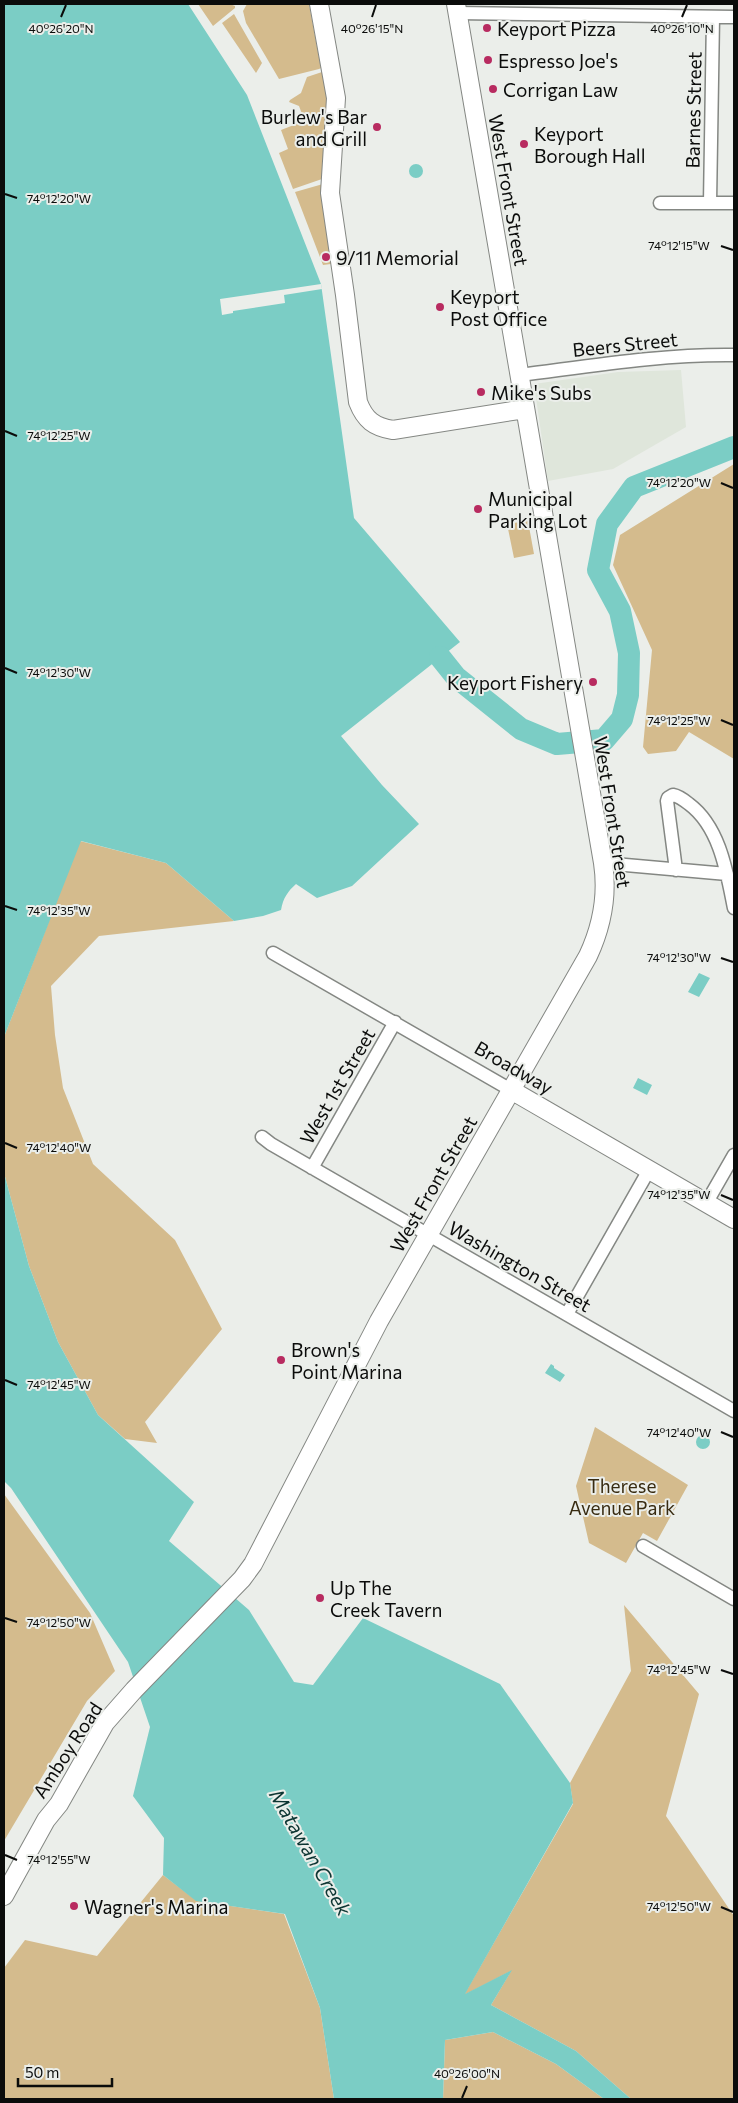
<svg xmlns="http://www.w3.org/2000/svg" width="738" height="2103" font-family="Commissioner,sans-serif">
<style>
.built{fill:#dfe6db}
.green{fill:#d4bb8d}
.water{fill:#7bcdc5}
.pier{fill:#ebeeea}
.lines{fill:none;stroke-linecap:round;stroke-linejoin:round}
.river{stroke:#7bcdc5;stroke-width:22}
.street-casing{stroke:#848783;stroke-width:15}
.secondary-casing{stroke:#848783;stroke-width:20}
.street{stroke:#fff;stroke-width:12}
.secondary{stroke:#fff;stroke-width:18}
.ticks{fill:none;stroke:#0b0c0b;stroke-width:2}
.poi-dot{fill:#b82b60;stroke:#ebeeea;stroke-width:2}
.labels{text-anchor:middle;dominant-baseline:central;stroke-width:4;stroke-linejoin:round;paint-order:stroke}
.poi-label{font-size:19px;fill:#0b0c0b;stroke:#ebeeea;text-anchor:start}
.street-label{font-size:19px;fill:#0b0c0b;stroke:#ebeeea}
.park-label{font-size:19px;fill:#382b11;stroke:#ebeeea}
.water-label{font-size:20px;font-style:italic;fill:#0c3532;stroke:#ebeeea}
.ticks-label{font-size:12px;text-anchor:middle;fill:#0b0c0b;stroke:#ebeeea;stroke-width:4;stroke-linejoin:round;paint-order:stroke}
</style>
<rect width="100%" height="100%" fill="#ebeeea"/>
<path class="built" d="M 681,370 L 686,427 L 613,469 L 548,481 L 534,384 L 618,372 Z"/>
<path class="green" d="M 198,4 L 230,4 L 235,6 L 235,8 L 213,26 Z
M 247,4 L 309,4 L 321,68 L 319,69 L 279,79 L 246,23 L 243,11 Z
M 234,14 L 262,63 L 256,73 L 222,23 Z
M 322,72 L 325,73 L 328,92 L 322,179 L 293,189 L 279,153 L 288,149 L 281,130 L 299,123 L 302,114 L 299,106 L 289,102 L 290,100 L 301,93 L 307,77 Z
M 323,184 L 333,266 L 331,264 L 323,265 L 295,192 Z
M 734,464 L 734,759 L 689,732 L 676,751 L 648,754 L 643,747 L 652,650 L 613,565 L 620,535 Z
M 528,521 L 534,554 L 514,558 L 507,524 Z
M 80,841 L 166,863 L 234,921 L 99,936 L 51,986 L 55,1035 L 63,1088 L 93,1164 L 175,1240 L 222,1329 L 145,1422 L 157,1443 L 125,1439 L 98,1415 L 58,1342 L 29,1266 L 4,1173 L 4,1037 Z
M 595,1427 L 688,1485 L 657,1541 L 643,1533 L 626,1563 L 589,1543 L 576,1486 Z
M 4,1494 L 90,1613 L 115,1671 L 87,1701 L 4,1841 Z
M 624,1605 L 699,1694 L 666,1816 L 734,1916 L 734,2099 L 631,2099 L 576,2051 L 491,2005 L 511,1971 L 464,1995 L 573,1804 L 570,1783 L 631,1671 Z
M 163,1875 L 197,1901 L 284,1914 L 320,2008 L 334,2099 L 4,2099 L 4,1968 L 25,1940 L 97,1956 Z
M 493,2032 L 556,2064 L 604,2099 L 443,2099 L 445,2040 Z"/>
<path class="water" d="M 4,4 L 188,4 L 247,95 L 321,284 L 354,518 L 460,642 L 341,736 L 382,785 L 419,824 L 352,886 L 317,898 L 296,884 C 288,891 283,898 281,910 L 263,916 L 234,921 L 166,863 L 81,841 L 4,1037 Z
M409 171a7 7 0 1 1 14 0a7 7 0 1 1-14 0Z
M 699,973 L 710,978 L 699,997 L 688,992 Z
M 638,1078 L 652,1085 L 647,1095 L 633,1088 Z
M 4,1173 L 29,1266 L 58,1342 L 98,1415 L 194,1502 L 169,1541 L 249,1610 L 294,1682 L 313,1685 L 363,1618 L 500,1684 L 570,1783 L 573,1803 L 465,1994 L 512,1970 L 491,2005 L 576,2051 L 631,2099 L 604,2099 L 556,2064 L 493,2032 L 445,2040 L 443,2099 L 334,2099 L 320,2008 L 285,1914 L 196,1901 L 163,1875 L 164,1838 L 133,1796 L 150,1727 L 128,1662 L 11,1488 L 4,1481 Z
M 551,1364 L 554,1366 L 554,1368 L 565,1375 L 560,1382 L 545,1373 Z
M696 1442a7 7 0 1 1 14 0a7 7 0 1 1-14 0Z"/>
<path class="pier" d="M 321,284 L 322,289 L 284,295 L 285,303 L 233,311 L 233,313 L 222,315 L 220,299 Z"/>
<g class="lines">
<path class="river" d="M 440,657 L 456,677 L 521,729 L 557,744 L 604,740 L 622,719 L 628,695 L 629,653 L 620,611 L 598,570 L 607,524 L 634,487 L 734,447"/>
<defs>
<path id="street" d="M 457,13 L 734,17
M 660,203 L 734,203
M 710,203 L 713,17
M 520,375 C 591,366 662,354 734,355
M 603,863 L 727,874
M 676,870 L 667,801 L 668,798 L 673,795 C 679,796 684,800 689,804 C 720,827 727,873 734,908
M 273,953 L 511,1090
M 262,1137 L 271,1144 L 734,1411
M 312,1168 L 395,1022
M 707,1202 L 734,1155
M 567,1314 L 649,1170
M 643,1546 L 734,1599"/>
<path id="secondary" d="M 319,4 L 336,98 L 330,193 L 345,295 L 358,402 C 365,420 374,427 393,430 L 525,409
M 511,1090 L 734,1219
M 4,1896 L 46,1820 L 59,1804 L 105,1723 L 134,1690 L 242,1579 L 253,1564 L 379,1321 L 588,956 C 602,926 608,896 603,863 L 456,4"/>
</defs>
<use href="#street" class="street-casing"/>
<use href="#secondary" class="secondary-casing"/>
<use href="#street" class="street"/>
<use href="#secondary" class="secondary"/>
</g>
<path class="ticks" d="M 61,17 L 66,5M 372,17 L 376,5M 682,17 L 687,5M 5,194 L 17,198M 721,246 L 733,250M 5,431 L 17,436M 721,483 L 733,488M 5,668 L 17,673M 721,720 L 733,725M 5,906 L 17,910M 721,958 L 733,962M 5,1143 L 17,1148M 721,1195 L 733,1200M 5,1380 L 17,1385M 721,1432 L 733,1437M 5,1618 L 17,1622M 721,1670 L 733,1674M 5,1855 L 17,1860M 721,1907 L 733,1912M 462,2098 L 467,2086"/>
<g class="poi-dot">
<circle cx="487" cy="28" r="5"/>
<circle cx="488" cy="60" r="5"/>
<circle cx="493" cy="89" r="5"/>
<circle cx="377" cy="127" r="5"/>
<circle cx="524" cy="144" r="5"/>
<circle cx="326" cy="257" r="5"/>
<circle cx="440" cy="307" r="5"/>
<circle cx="481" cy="392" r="5"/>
<circle cx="478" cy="509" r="5"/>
<circle cx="593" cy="682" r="5"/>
<circle cx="281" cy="1360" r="5"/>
<circle cx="320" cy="1598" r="5"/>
<circle cx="74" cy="1906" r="5"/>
</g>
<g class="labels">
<g class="poi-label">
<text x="497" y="28">Keyport Pizza</text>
<text x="498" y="60">Espresso Joe's</text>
<text x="503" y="89">Corrigan Law</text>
<text x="367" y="116" text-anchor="end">Burlew's Bar<tspan x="367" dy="22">and Grill</tspan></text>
<text x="534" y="133">Keyport<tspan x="534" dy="22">Borough Hall</tspan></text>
<text x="336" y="257">9/11 Memorial</text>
<text x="450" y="296">Keyport<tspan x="450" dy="22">Post Office</tspan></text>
<text x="491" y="392">Mike's Subs</text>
<text x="488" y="498">Municipal<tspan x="488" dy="22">Parking Lot</tspan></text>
<text x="583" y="682" text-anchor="end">Keyport Fishery</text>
<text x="291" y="1349">Brown's<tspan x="291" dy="22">Point Marina</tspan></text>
<text x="330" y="1587">Up The<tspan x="330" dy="22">Creek Tavern</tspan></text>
<text x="84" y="1906">Wagner's Marina</text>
</g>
<g class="street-label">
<text transform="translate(693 110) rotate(-89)">Barnes Street</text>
<text transform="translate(509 190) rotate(80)">West Front Street</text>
<text transform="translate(625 344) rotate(-6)">Beers Street</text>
<text transform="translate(613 812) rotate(81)">West Front Street</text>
<text transform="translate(514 1067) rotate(30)">Broadway</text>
<text transform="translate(337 1086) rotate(-60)">West 1st Street</text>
<text transform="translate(433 1184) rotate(-60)">West Front Street</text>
<text transform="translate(520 1266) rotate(30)">Washington Street</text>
<text transform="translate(67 1750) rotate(-57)">Amboy Road</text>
</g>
<g class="park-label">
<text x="622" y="1485">Therese<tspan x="622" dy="22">Avenue Park</tspan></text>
</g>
<g class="water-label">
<text transform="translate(311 1852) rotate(60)">Matawan Creek</text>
</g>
</g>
<g class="ticks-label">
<text x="61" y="33">40°26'20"N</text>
<text x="372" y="33">40°26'15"N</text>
<text x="682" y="33">40°26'10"N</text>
<text x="59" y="203">74°12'20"W</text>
<text x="679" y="250">74°12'15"W</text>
<text x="59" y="440">74°12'25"W</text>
<text x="679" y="487">74°12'20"W</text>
<text x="59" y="677">74°12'30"W</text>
<text x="679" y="725">74°12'25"W</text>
<text x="59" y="915">74°12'35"W</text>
<text x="679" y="962">74°12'30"W</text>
<text x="59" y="1152">74°12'40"W</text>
<text x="679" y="1199">74°12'35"W</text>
<text x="59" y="1389">74°12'45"W</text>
<text x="679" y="1437">74°12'40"W</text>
<text x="59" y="1627">74°12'50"W</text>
<text x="679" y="1674">74°12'45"W</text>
<text x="59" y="1864">74°12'55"W</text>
<text x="679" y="1911">74°12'50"W</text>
<text x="467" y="2078">40°26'00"N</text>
</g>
<rect width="738" height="2103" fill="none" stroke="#0b0c0b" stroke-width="10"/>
<path d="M18 2078v8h94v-8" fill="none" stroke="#0b0c0b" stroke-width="2.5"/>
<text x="25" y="2078" font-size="15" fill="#0b0c0b" stroke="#ebeeea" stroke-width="4" paint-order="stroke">50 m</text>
</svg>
